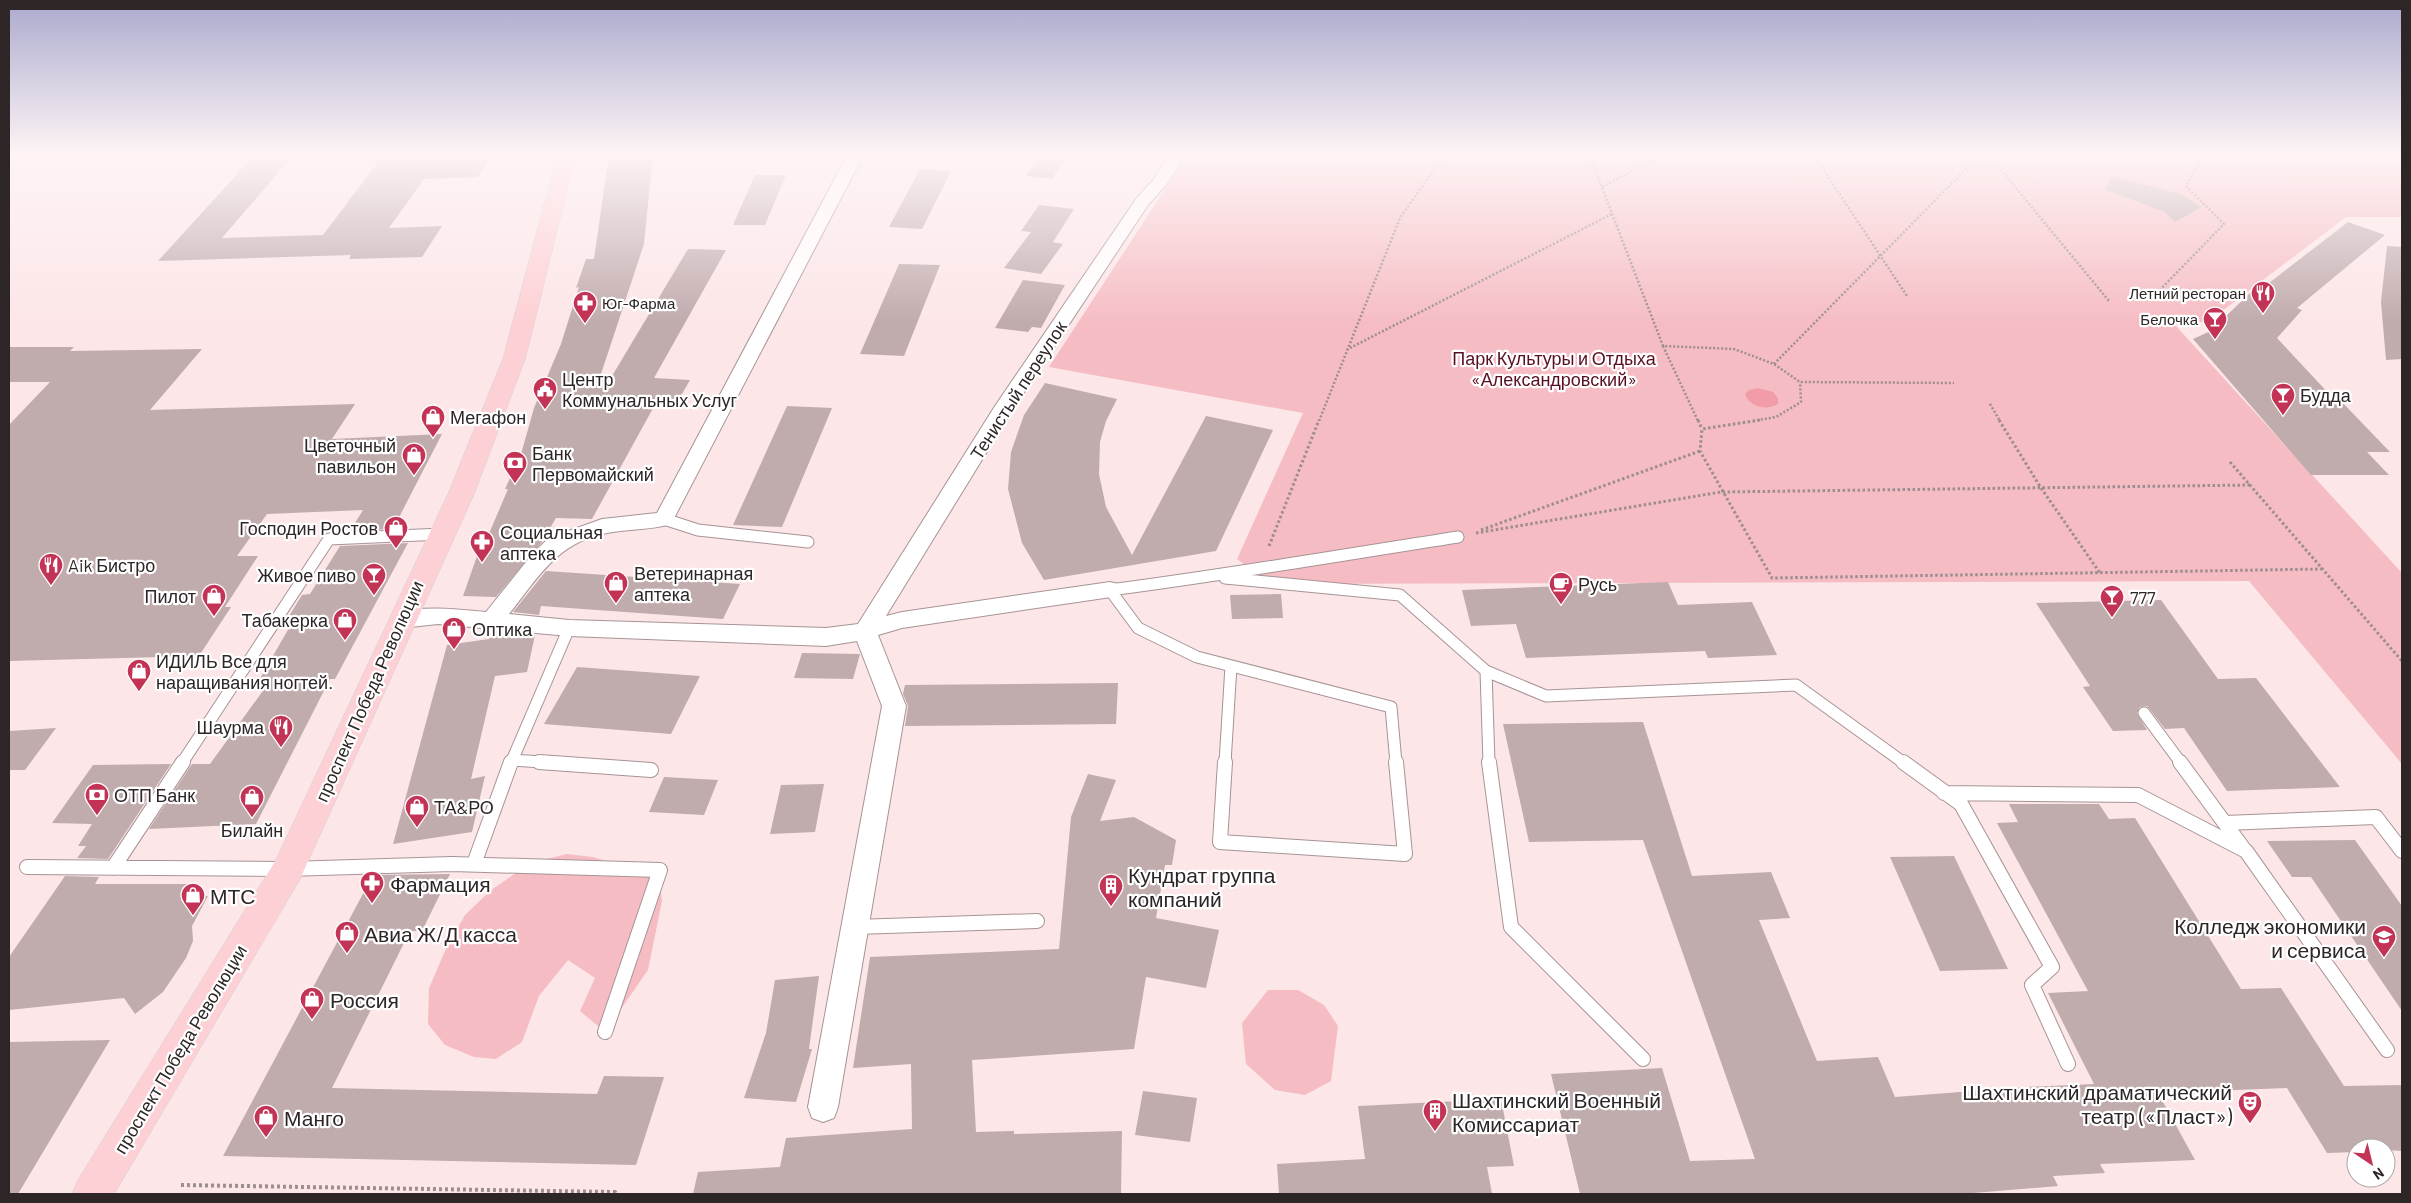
<svg xmlns="http://www.w3.org/2000/svg" width="2411" height="1203" font-family="Barlow,sans-serif">
<style>
.green{fill:#f5bdc3}
.water{fill:#f19ca7}
.building{fill:#c0abad}
.lines{fill:none;stroke-linecap:round;stroke-linejoin:round}
.service-far1-casing{stroke:#a79395;stroke-width:13}
.service-casing{stroke:#a79395;stroke-width:16}
.minor-casing{stroke:#a79395;stroke-width:2}
.primary-casing{stroke:#d1cfcf;stroke-width:1}
.path-far2{stroke:#9d8d8f;stroke-width:2.5;stroke-dasharray:2 2;stroke-linecap:butt}
.path-far1{stroke:#9d8d8f;stroke-width:3;stroke-dasharray:2.5 2.5;stroke-linecap:butt}
.path{stroke:#9d8d8f;stroke-width:4;stroke-dasharray:3 3;stroke-linecap:butt}
.service-far1{stroke:#fff;stroke-width:11}
.service{stroke:#fff;stroke-width:14}
.minor{fill:#fff;fill-rule:evenodd}
.primary{fill:#fdd0d5;fill-rule:evenodd}
.labels{text-anchor:middle;dominant-baseline:central;stroke-width:4.5;stroke-linejoin:round;paint-order:stroke}
.far-poi-label{font-size:15px;fill:#2d2526;stroke:#fff;text-anchor:end}
.park-label{font-size:18px;fill:#590f22;stroke:#fff}
.poi-label{font-size:18px;fill:#2d2526;stroke:#fff;text-anchor:start}
.street-label{font-size:18px;fill:#2d2526;stroke:#fff}
.near-poi-label{font-size:21px;fill:#2d2526;stroke:#fff;text-anchor:start}
</style>
<rect width="100%" height="100%" fill="#fce6e8"/>
<path class="green" d="M 1188,154 L 2402,154 L 2402,217 L 2346,217 L 2209,321 L 2175,325 L 2402,573 L 2402,764 L 2249,581 L 1270,584 L 1237,559 L 1303,413 L 1049,367 Z
M 567,854 L 593,857 L 659,878 L 662,901 L 648,970 L 605,1032 L 580,1011 L 595,978 L 568,960 L 539,996 L 522,1042 L 496,1059 L 474,1057 L 445,1045 L 428,1024 L 429,988 L 445,951 L 465,915 L 490,891 L 530,863 Z
M 1268,990 L 1298,990 L 1324,1005 L 1338,1026 L 1331,1081 L 1305,1095 L 1275,1090 L 1246,1064 L 1242,1023 Z"/>
<path class="water" d="M 1758,388 L 1773,392 L 1778,398 L 1778,404 C 1767,411 1749,407 1745,394 L 1749,390 Z"/>
<path class="building" d="M 429,154 L 493,154 L 478,177 L 424,179 L 389,228 L 442,226 L 422,257 L 349,259 L 351,255 L 158,261 L 250,160 L 290,159 L 222,238 L 323,235 L 382,157 Z
M 609,154 L 653,154 L 644,244 L 600,377 L 609,381 L 688,249 L 726,250 L 654,378 L 690,380 L 678,401 L 657,401 L 592,519 L 556,518 L 542,542 L 496,597 L 463,596 L 484,536 L 488,536 L 508,489 L 505,489 L 521,454 L 534,408 L 561,344 L 579,287 L 576,288 L 586,259 L 594,259 Z
M 1041,154 L 1068,154 L 1052,179 L 1026,176 Z
M 920,169 L 951,171 L 922,229 L 889,227 Z
M 755,175 L 786,175 L 765,225 L 733,225 Z
M 2111,176 L 2181,194 L 2202,207 L 2175,222 L 2165,212 L 2106,190 Z
M 1039,205 L 1074,209 L 1053,242 L 1063,244 L 1041,274 L 1004,268 L 1031,232 L 1021,231 Z
M 2348,222 L 2385,235 L 2297,308 L 2302,310 L 2277,338 L 2332,397 L 2339,399 L 2390,452 L 2367,452 L 2389,475 L 2311,475 L 2193,339 L 2224,325 L 2224,318 L 2251,292 L 2256,293 Z
M 2387,246 L 2402,247 L 2402,359 L 2386,360 L 2381,302 Z
M 899,264 L 940,265 L 904,356 L 860,354 Z
M 1023,280 L 1065,285 L 1041,328 L 1032,327 L 1028,332 L 995,328 Z
M 9,347 L 74,347 L 70,351 L 202,349 L 150,410 L 355,404 L 332,439 L 442,434 L 393,529 L 350,531 L 363,510 L 267,514 L 237,556 L 258,556 L 225,607 L 231,607 L 199,656 L 9,661 L 9,425 L 50,382 L 9,382 Z
M 1045,383 L 1117,399 L 1106,421 L 1100,442 L 1099,474 L 1106,507 L 1132,555 L 1206,416 L 1273,430 L 1216,551 L 1044,580 L 1022,543 L 1008,489 L 1011,452 L 1024,415 Z
M 787,406 L 832,408 L 782,527 L 733,525 Z
M 408,543 L 335,679 L 330,679 L 256,824 L 149,829 L 192,764 L 210,764 L 270,681 L 258,682 L 293,621 L 286,621 L 302,595 L 310,594 L 340,546 Z
M 546,571 L 740,584 L 723,619 L 541,606 L 539,615 L 513,612 Z
M 1668,582 L 1678,605 L 1752,602 L 1777,655 L 1708,658 L 1705,651 L 1526,658 L 1516,624 L 1471,626 L 1462,590 Z
M 1281,594 L 1283,618 L 1232,619 L 1230,595 Z
M 2161,600 L 2218,679 L 2256,678 L 2340,787 L 2227,791 L 2184,728 L 2165,729 L 2147,706 L 2140,707 L 2137,713 L 2147,730 L 2113,731 L 2083,687 L 2090,686 L 2036,603 Z
M 494,631 L 535,635 L 527,672 L 495,676 L 471,779 L 485,776 L 472,832 L 393,844 L 447,645 L 489,639 Z
M 802,653 L 860,654 L 853,679 L 794,678 Z
M 577,667 L 700,676 L 671,734 L 544,724 Z
M 1118,683 L 1116,724 L 905,726 L 908,706 L 903,694 L 905,685 Z
M 1643,722 L 1692,876 L 1771,872 L 1790,918 L 1759,920 L 1817,1061 L 1878,1057 L 1895,1097 L 2025,1087 L 2094,1084 L 2048,993 L 2088,991 L 1997,823 L 2018,822 L 2009,804 L 2099,804 L 2109,819 L 2135,818 L 2241,989 L 2281,988 L 2344,1086 L 2402,1085 L 2402,1151 L 2356,1148 L 2356,1152 L 2327,1153 L 2287,1088 L 2158,1093 L 2195,1160 L 2100,1164 L 2105,1173 L 2053,1176 L 2058,1186 L 1961,1194 L 1580,1194 L 1551,1074 L 1662,1068 L 1690,1161 L 1755,1159 L 1643,840 L 1529,842 L 1503,724 Z
M 56,728 L 25,770 L 9,770 L 9,731 Z
M 171,764 L 108,859 L 77,858 L 86,846 L 78,846 L 92,824 L 52,823 L 93,765 Z
M 1088,774 L 1116,780 L 1100,821 L 1134,817 L 1176,840 L 1172,865 L 1165,865 L 1156,918 L 1219,930 L 1206,988 L 1146,977 L 1134,1049 L 972,1060 L 976,1132 L 1014,1131 L 1014,1134 L 1122,1131 L 1121,1194 L 693,1194 L 698,1172 L 780,1167 L 786,1138 L 912,1129 L 911,1064 L 853,1068 L 870,957 L 1059,949 L 1071,817 Z
M 664,777 L 718,780 L 704,815 L 649,812 Z
M 824,784 L 815,832 L 770,834 L 781,785 Z
M 2355,840 L 2402,906 L 2402,1011 L 2311,877 L 2292,877 L 2267,841 Z
M 1954,856 L 2008,969 L 1940,971 L 1890,857 Z
M 450,874 L 422,931 L 410,931 L 332,1088 L 597,1094 L 604,1076 L 664,1077 L 636,1165 L 223,1156 L 373,875 Z
M 65,876 L 99,877 L 95,884 L 197,884 L 190,897 L 208,896 L 192,926 L 193,941 L 186,958 L 163,992 L 135,1014 L 124,998 L 9,1010 L 9,957 Z
M 819,976 L 809,1049 L 812,1049 L 796,1102 L 744,1098 L 766,1033 L 775,980 Z
M 110,1040 L 18,1194 L 9,1194 L 9,1042 Z
M 1143,1091 L 1197,1098 L 1190,1142 L 1135,1135 Z
M 1501,1099 L 1514,1166 L 1487,1167 L 1492,1194 L 1279,1194 L 1277,1164 L 1365,1159 L 1358,1106 Z"/>
<g class="lines">
<defs>
<path id="service-far1" d="M 664,519 L 698,530 L 808,542
M 1225,578 L 1400,595 L 1486,671 L 1546,696 L 1796,685 L 1904,763
M 1486,671 L 1489,763
M 2144,713 L 2181,763
M 512,760 L 557,763
M 182,763 L 329,539 L 442,534
M 511,763 L 569,628
M 1225,763 L 1231,666
M 1396,763 L 1391,707 L 1197,657 L 1138,628 L 1110,590 C 1226,575 1342,555 1458,537"/>
<path id="service" d="M 539,762 L 651,770
M 1225,762 L 1220,842 L 1405,854 L 1396,762
M 1489,762 L 1511,927 L 1643,1059
M 1903,762 L 1961,804 L 2052,967 L 2032,985 L 2068,1064
M 2180,762 L 2243,848
M 1944,793 L 2138,795 L 2246,851 L 2387,1050
M 2225,823 L 2376,817 L 2402,851
M 474,864 L 511,762
M 27,867 L 288,869 L 452,864 L 660,870 L 605,1032
M 113,868 L 183,762
M 855,927 L 1037,921"/>
<path id="minor" d="M 848,154 L 864,154 L 671,524 C 650,530 628,529 607,533 C 557,542 538,578 509,614 L 569,620 L 826,628 L 858,624 L 995,406 L 1136,199 L 1154,179 L 1170,154 L 1186,154 L 1166,185 L 1148,205 L 1015,406 L 886,616 L 902,612 L 1110,582 L 1118,584 L 1121,590 L 1118,596 L 902,628 L 878,635 L 906,706 L 838,1107 L 834,1118 L 823,1122 L 812,1118 L 808,1107 L 882,706 L 857,641 L 826,646 L 569,636 L 438,624 L 401,628 L 393,626 L 390,620 L 393,614 C 423,605 455,609 486,612 L 534,552 L 549,538 L 602,519 L 657,513 Z"/>
<path id="primary" d="M 558,154 L 576,154 L 525,359 L 474,494 L 300,879 L 114,1194 L 72,1194 L 78,1180 L 276,860 L 448,494 L 503,359 Z"/>
</defs>
<use href="#service-far1" class="service-far1-casing"/>
<use href="#service" class="service-casing"/>
<use href="#minor" class="minor-casing"/>
<use href="#primary" class="primary-casing"/>
<path class="path-far2" d="M 1589,154 L 1663,346 L 1734,349 L 1774,364 L 1800,382 L 1954,383
M 1813,154 L 1907,296
M 1988,154 L 2109,301
M 1602,187 L 1663,154
M 2154,296 L 2224,224 L 2186,186 L 2204,154
M 1663,346 L 1698,421
M 1350,348 L 1612,214
M 1774,364 L 1968,167 L 1997,166
M 1990,404 L 2000,421
M 1319,421 L 1400,218 L 1445,154
M 1753,421 L 1776,417 L 1801,402 L 1800,382"/>
<path class="path-far1" d="M 1698,420 L 1702,429
M 1760,420 L 1702,429 L 1700,451 L 1772,578 L 2323,569
M 1999,420 L 2041,488 L 2100,573
M 2230,462 L 2402,661
M 1481,530 L 1700,451
M 1476,533 L 1721,492 L 2250,485
M 1269,546 L 1319,420"/>
<path class="path" d="M 181,1185 L 615,1192 L 616,1194"/>
<use href="#service-far1" class="service-far1"/>
<use href="#service" class="service"/>
<use href="#minor" class="minor"/>
<use href="#primary" class="primary"/>
</g>
<linearGradient id="sky" x2="0" y2="1"><stop stop-color="#abaace"/><stop offset="0.48" stop-color="#fef4f5"/><stop offset="1" stop-color="#fef4f5" stop-opacity="0"/></linearGradient>
<rect width="2411" height="322" fill="url(#sky)"/>
<defs>
<symbol id="restaurant-pin" viewBox="-11 -11 22 30"><path d="M0 17L-7.5 6A9.5 9.5 0 1 1 7.5 6Z" fill="#c33356" stroke="#fff"/><path d="M-5-6h1v4h1v-4h1v4h1v-4h1v5L-1.5 .5V6h-2V.5L-5-1ZM5-6V6H3V1.5H1.5Q1.5-4 5-6Z" fill="#fff"/></symbol>
<symbol id="pharmacy-pin" viewBox="-11 -11 22 30"><path d="M0 17L-7.5 6A9.5 9.5 0 1 1 7.5 6Z" fill="#c33356" stroke="#fff"/><path d="M-2-6h4v4h4v4h-4v4h-4v-4h-4v-4h4Z" fill="#fff"/></symbol>
<symbol id="bar-pin" viewBox="-11 -11 22 30"><path d="M0 17L-7.5 6A9.5 9.5 0 1 1 7.5 6Z" fill="#c33356" stroke="#fff"/><path d="M-6-5H6L.8 .8V4.5H3.5V6h-7V4.5H-.8V.8Z" fill="#fff"/></symbol>
<symbol id="civic-pin" viewBox="-11 -11 22 30"><path d="M0 17L-7.5 6A9.5 9.5 0 1 1 7.5 6Z" fill="#c33356" stroke="#fff"/><path d="M-.6-6.5H3V-4.5H.6V-3L4-1V1h2V6H-6V1h2V-1L-.6-3ZM-1.2 2.5V6h2.4V2.5Z" fill="#fff"/></symbol>
<symbol id="shop-pin" viewBox="-11 -11 22 30"><path d="M0 17L-7.5 6A9.5 9.5 0 1 1 7.5 6Z" fill="#c33356" stroke="#fff"/><path d="M-5-2.5h2.3a2.7 3.5 0 0 1 5.4 0H5L5.5 6h-11ZM-1.5-2.5h3a1.5 2.3 0 0 0-3 0Z" fill="#fff"/></symbol>
<symbol id="bank-pin" viewBox="-11 -11 22 30"><path d="M0 17L-7.5 6A9.5 9.5 0 1 1 7.5 6Z" fill="#c33356" stroke="#fff"/><path d="M-6-4H6V4H-6ZM0-2.3a2.3 2.3 0 1 0 0 4.6a2.3 2.3 0 1 0 0-4.6Z" fill="#fff"/></symbol>
<symbol id="cafe-pin" viewBox="-11 -11 22 30"><path d="M0 17L-7.5 6A9.5 9.5 0 1 1 7.5 6Z" fill="#c33356" stroke="#fff"/><path d="M-5.5-4.5H6V0H3Q3 3.5 0 3.5H-2.5Q-5.5 3.5-5.5 0ZM3-3.2v2h1.7v-2ZM-6 4.5H4V6H-6Z" fill="#fff"/></symbol>
<symbol id="building-pin" viewBox="-11 -11 22 30"><path d="M0 17L-7.5 6A9.5 9.5 0 1 1 7.5 6Z" fill="#c33356" stroke="#fff"/><path d="M-4-6H4V6H1V3H-1V6H-4ZM-2.5-4.3h1.7v1.8h-1.7ZM.8-4.3h1.7v1.8H.8ZM-2.5-1h1.7V.8h-1.7ZM.8-1h1.7V.8H.8Z" fill="#fff"/></symbol>
<symbol id="university-pin" viewBox="-11 -11 22 30"><path d="M0 17L-7.5 6A9.5 9.5 0 1 1 7.5 6Z" fill="#c33356" stroke="#fff"/><path d="M0-5L7-2L0 1L-7-2ZM-4 1L0 2.5L4 1V4Q0 6-4 4Z" fill="#fff"/></symbol>
<symbol id="theatre-pin" viewBox="-11 -11 22 30"><path d="M0 17L-7.5 6A9.5 9.5 0 1 1 7.5 6Z" fill="#c33356" stroke="#fff"/><path d="M-5-5.5Q0-4 5-5.5V0Q5 5 0 6Q-5 5-5 0ZM-3.3-2.5H-1v1.5H-3.3ZM1-2.5H3.3v1.5H1ZM-2.8 1Q0 5.5 2.8 1Z" fill="#fff"/></symbol>
</defs>
<g fill-rule="evenodd">
<use href="#restaurant-pin" x="2249" y="279" width="28" height="38"/>
<use href="#pharmacy-pin" x="571" y="289" width="28" height="38"/>
<use href="#bar-pin" x="2201" y="305" width="28" height="38"/>
<use href="#civic-pin" x="531" y="375" width="28" height="38"/>
<use href="#bar-pin" x="2269" y="381" width="28" height="38"/>
<use href="#shop-pin" x="419" y="403" width="28" height="38"/>
<use href="#shop-pin" x="400" y="441" width="28" height="38"/>
<use href="#bank-pin" x="501" y="449" width="28" height="38"/>
<use href="#shop-pin" x="382" y="514" width="28" height="38"/>
<use href="#pharmacy-pin" x="468" y="528" width="28" height="38"/>
<use href="#restaurant-pin" x="37" y="551" width="28" height="38"/>
<use href="#bar-pin" x="360" y="561" width="28" height="38"/>
<use href="#shop-pin" x="602" y="569" width="28" height="38"/>
<use href="#cafe-pin" x="1547" y="570" width="28" height="38"/>
<use href="#shop-pin" x="200" y="582" width="28" height="38"/>
<use href="#bar-pin" x="2098" y="583" width="28" height="38"/>
<use href="#shop-pin" x="331" y="606" width="28" height="38"/>
<use href="#shop-pin" x="440" y="615" width="28" height="38"/>
<use href="#shop-pin" x="125" y="657" width="28" height="38"/>
<use href="#restaurant-pin" x="267" y="713" width="28" height="38"/>
<use href="#bank-pin" x="83" y="781" width="28" height="38"/>
<use href="#shop-pin" x="238" y="783" width="28" height="38"/>
<use href="#shop-pin" x="403" y="793" width="28" height="38"/>
<use href="#pharmacy-pin" x="358" y="869" width="28" height="38"/>
<use href="#building-pin" x="1097" y="872" width="28" height="38"/>
<use href="#shop-pin" x="179" y="881" width="28" height="38"/>
<use href="#shop-pin" x="333" y="919" width="28" height="38"/>
<use href="#university-pin" x="2370" y="923" width="28" height="38"/>
<use href="#shop-pin" x="298" y="985" width="28" height="38"/>
<use href="#theatre-pin" x="2236" y="1089" width="28" height="38"/>
<use href="#building-pin" x="1421" y="1097" width="28" height="38"/>
<use href="#shop-pin" x="252" y="1103" width="28" height="38"/>
</g>
<g class="labels">
<g class="far-poi-label">
<text x="2246" y="293">Летний ресторан</text>
<text x="602" y="303" text-anchor="start">Юг-Фарма</text>
<text x="2198" y="319">Белочка</text>
</g>
<g class="park-label">
<text x="1554" y="358">Парк Культуры и Отдыха<tspan x="1554" dy="21">«Александровский»</tspan></text>
</g>
<g class="poi-label">
<text x="562" y="379">Центр<tspan x="562" dy="21">Коммунальных Услуг</tspan></text>
<text x="2300" y="395">Будда</text>
<text x="450" y="417">Мегафон</text>
<text x="396" y="445" text-anchor="end">Цветочный<tspan x="396" dy="21">павильон</tspan></text>
<text x="532" y="453">Банк<tspan x="532" dy="21">Первомайский</tspan></text>
<text x="378" y="528" text-anchor="end">Господин Ростов</text>
<text x="500" y="532">Социальная<tspan x="500" dy="21">аптека</tspan></text>
<text x="68" y="565">Aik Бистро</text>
<text x="634" y="573">Ветеринарная<tspan x="634" dy="21">аптека</tspan></text>
<text x="356" y="575" text-anchor="end">Живое пиво</text>
<text x="1578" y="584">Русь</text>
<text x="196" y="596" text-anchor="end">Пилот</text>
<text x="2130" y="597">777</text>
<text x="328" y="620" text-anchor="end">Табакерка</text>
<text x="472" y="629">Оптика</text>
<text x="156" y="661">ИДИЛЬ Все для<tspan x="156" dy="21">наращивания ногтей.</tspan></text>
<text x="264" y="727" text-anchor="end">Шаурма</text>
<text x="114" y="795">ОТП Банк</text>
<text x="434" y="807">ТА&amp;РО</text>
<text x="252" y="830" text-anchor="middle">Билайн</text>
</g>
<g class="street-label">
<text transform="translate(1018 390) rotate(-57)">Тенистый переулок</text>
<text transform="translate(369 691) rotate(-66)">проспект Победа Революции</text>
<text transform="translate(180 1049) rotate(-59)">проспект Победа Революции</text>
</g>
<g class="near-poi-label">
<text x="1128" y="874">Кундрат группа<tspan x="1128" dy="24">компаний</tspan></text>
<text x="390" y="883">Фармация</text>
<text x="210" y="895">МТС</text>
<text x="2366" y="925" text-anchor="end">Колледж экономики<tspan x="2366" dy="24">и сервиса</tspan></text>
<text x="364" y="933">Авиа Ж/Д касса</text>
<text x="330" y="999">Россия</text>
<text x="2232" y="1091" text-anchor="end">Шахтинский драматический<tspan x="2232" dy="24">театр («Пласт»)</tspan></text>
<text x="1452" y="1099">Шахтинский Военный<tspan x="1452" dy="24">Комиссариат</tspan></text>
<text x="284" y="1117">Манго</text>
</g>
</g>
<rect width="2411" height="1203" fill="none" stroke="#2d2526" stroke-width="20"/>
<g transform="translate(2371 1163) rotate(145)"><circle r="24" fill="#ffffff" stroke="#aba8a8"/>
<path d="M0-4L9 19L0 12L-9 19Z" fill="#c33356"/>
<text y="-8" font-size="14" font-weight="bold" text-anchor="middle" fill="#2d2526">N</text>
</g>
</svg>
